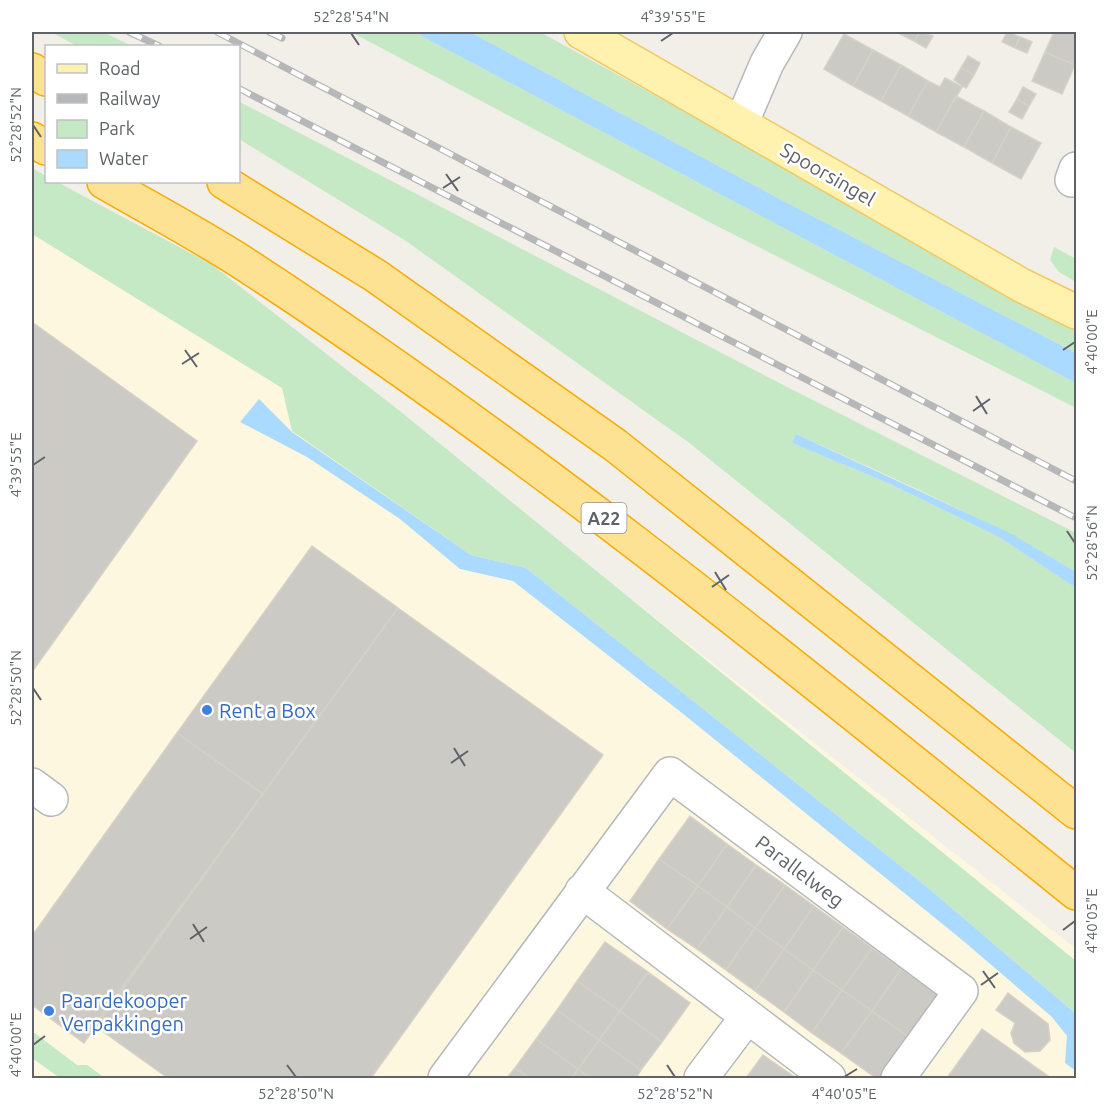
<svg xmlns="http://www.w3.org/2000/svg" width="1108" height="1110" font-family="Ubuntu,sans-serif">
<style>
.commercial{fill:#fef7e0}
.green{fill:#c5e8c5}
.water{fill:#aadaff}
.building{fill:#cccac5;stroke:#d6d1c6;stroke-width:1.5}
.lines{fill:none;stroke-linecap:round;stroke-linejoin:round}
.minor-casing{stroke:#b5b8bc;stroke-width:36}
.major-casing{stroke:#f2c960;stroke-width:36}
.highway-casing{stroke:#f9ab00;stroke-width:36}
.minor{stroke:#fff;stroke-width:33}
.major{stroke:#fff2af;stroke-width:33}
.highway{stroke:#fde293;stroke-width:33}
.rail-casing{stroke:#b6b7b8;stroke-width:7}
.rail{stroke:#fff;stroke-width:4.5;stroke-dasharray:14;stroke-linecap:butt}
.ticks{fill:none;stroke:#5f6368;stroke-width:2}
.shop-dot{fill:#3f7fe0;stroke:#fff;stroke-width:2}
.labels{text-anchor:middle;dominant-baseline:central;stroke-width:5;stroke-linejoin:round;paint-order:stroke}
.shield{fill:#fff;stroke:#8f9295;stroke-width:1.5}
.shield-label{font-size:18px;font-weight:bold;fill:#5f6368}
.street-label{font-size:20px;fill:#5f6368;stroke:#fff}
.shop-label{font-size:20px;fill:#366cbe;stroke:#fff;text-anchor:start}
.neatline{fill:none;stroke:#5f6368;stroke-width:2}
.ticks-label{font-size:15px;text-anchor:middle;fill:#5f6368}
</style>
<rect width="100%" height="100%" fill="#f1efe8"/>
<path class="commercial" d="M 32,209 L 625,594 L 1076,949 L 1076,1078 L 32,1078 Z"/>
<path class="green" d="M 51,32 L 103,32 L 132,46 L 77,46 Z
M 351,32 L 414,32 L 1076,383 L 1076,408 L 713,224 Z
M 470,32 L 540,32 L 801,176 L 961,270 L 1076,330 L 1076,353 L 774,196 Z
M 238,101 L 783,385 L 1076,533 L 1076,572 C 987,519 892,477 796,434 L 792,443 L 888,483 L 999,537 L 1076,588 L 1076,753 L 688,442 L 406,241 L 239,139 Z
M 32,168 L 46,176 L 46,182 L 57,182 L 211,264 L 401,412 L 1076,961 L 1076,1014 L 927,887 L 526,568 L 471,555 L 292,431 L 282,388 L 32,234 Z
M 1054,247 L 1076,259 L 1076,282 L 1059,272 L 1050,260 Z
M 32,1031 L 77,1065 L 87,1065 L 105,1078 L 60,1078 L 32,1058 Z"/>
<path class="water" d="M 414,32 L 470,32 L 774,196 L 1076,353 L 1076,383 Z
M 259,399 L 292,432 L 471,555 L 526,568 L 927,887 L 1076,1014 L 1076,1071 L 1065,1063 L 1067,1036 L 1052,1017 L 961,939 L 682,713 L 513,581 L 460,569 L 400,519 L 307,457 L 240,422 Z
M 796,434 L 1012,534 L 1076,572 L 1076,588 L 999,537 L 888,483 L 792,443 Z"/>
<path class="building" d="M 901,32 L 920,32 L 914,41 L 900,34 Z
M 920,32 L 933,36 L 926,48 L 914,41 Z
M 1007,32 L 1020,37 L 1015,48 L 1002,42 Z
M 1054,32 L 1076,33 L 1075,65 L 1045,52 Z
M 844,34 L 873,50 L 853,86 L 824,69 Z
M 1020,37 L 1032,42 L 1027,53 L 1015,48 Z
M 873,50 L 901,65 L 881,101 L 853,86 Z
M 1045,52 L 1075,65 L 1062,94 L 1032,81 Z
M 968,56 L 980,63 L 974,75 L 961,68 Z
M 901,65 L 928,81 L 908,116 L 881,101 Z
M 961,68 L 974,75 L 966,88 L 954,80 Z
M 945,78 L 962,87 L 936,132 L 908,116 L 928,81 L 940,87 Z
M 1023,87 L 1036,94 L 1029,106 L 1017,99 Z
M 956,96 L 984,111 L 964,147 L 936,132 Z
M 1017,99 L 1029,106 L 1022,119 L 1009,112 Z
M 984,111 L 1011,127 L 992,163 L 964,147 Z
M 1011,127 L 1041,143 L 1021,179 L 992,163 Z
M 32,322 L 197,441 L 32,672 Z
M 312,546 L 398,608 L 263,794 L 177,733 Z
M 398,608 L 603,755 L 371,1078 L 168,1078 L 94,1025 Z
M 177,733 L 263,794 L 84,1043 L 32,1005 L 32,936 Z
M 690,816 L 727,844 L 698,886 L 659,859 Z
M 727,844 L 756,865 L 727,907 L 698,886 Z
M 659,859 L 698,886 L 667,929 L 630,901 Z
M 756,865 L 785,885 L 755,928 L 727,907 Z
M 785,885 L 814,906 L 784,949 L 755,928 Z
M 698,886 L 727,907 L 697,949 L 667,929 Z
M 814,906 L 843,927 L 813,970 L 784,949 Z
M 727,907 L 755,928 L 726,970 L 697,949 Z
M 843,927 L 872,948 L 842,990 L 813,970 Z
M 755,928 L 784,949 L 755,991 L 726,970 Z
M 605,942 L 648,972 L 620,1011 L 577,981 Z
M 872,948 L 901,969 L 872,1011 L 842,990 Z
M 784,949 L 813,970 L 784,1012 L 755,991 Z
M 901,969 L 939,996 L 910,1038 L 872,1011 Z
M 813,970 L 842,990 L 812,1033 L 784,1012 Z
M 648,972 L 690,1003 L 662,1042 L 620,1011 Z
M 577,981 L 620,1011 L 599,1040 L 557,1010 Z
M 842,990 L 872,1011 L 841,1053 L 812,1033 Z
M 1008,993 L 1048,1024 L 1050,1040 L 1040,1051 L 1025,1052 L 1014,1043 L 1011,1033 L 1015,1023 L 996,1010 Z
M 557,1010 L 599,1040 L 578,1069 L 536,1039 Z
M 620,1011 L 662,1042 L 641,1070 L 599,1040 Z
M 872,1011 L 910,1038 L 881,1078 L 876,1078 L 841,1053 Z
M 982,1029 L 1034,1066 L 1051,1078 L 947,1078 Z
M 536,1039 L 578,1069 L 572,1078 L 530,1078 L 515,1068 Z
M 599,1040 L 641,1070 L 636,1078 L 591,1078 L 578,1069 Z
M 763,1055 L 796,1078 L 746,1078 Z
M 515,1068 L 530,1078 L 507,1078 Z
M 578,1069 L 591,1078 L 572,1078 Z"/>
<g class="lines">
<defs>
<path id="minor" d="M 741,124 L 767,63 L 785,32
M 1072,180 L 1076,169
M 32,785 L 51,799
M 582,891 L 829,1078
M 445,1078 L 670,774 L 961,991 L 898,1078
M 701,1078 L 747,1017"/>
<path id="major" d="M 581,32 L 1021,285 L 1076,312"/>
<path id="highway" d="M 32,70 L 46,79
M 32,139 L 46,148
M 104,182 C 149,208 196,233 240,261 C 534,452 804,674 1076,893
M 224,182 L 376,276 L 615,445 L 1076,812"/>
</defs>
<use href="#minor" class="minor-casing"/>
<use href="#major" class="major-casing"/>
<use href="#highway" class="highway-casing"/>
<use href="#minor" class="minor"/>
<use href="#major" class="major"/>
<use href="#highway" class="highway"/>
<defs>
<path id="rail" d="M 129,32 L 159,46
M 217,32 L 1076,481
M 269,32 L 282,38
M 238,88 L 1076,518"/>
</defs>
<use href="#rail" class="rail-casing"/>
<use href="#rail" class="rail"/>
</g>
<path class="ticks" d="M 351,33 L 359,45M 661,41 L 673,33M 33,125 L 41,137M 446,174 L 458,191M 443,188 L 460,177M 185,350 L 197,367M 1063,350 L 1075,342M 182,364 L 199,353M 976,396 L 987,414M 973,411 L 990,399M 33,465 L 45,457M 1067,531 L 1075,543M 715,572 L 726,590M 712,587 L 729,575M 33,688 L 41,700M 454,748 L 465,766M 451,763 L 468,751M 193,924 L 204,942M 1063,930 L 1075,921M 190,939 L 207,927M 983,971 L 995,988M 981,985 L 998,973M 33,1045 L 45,1036M 287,1065 L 296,1077M 667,1065 L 675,1077M 844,1077 L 857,1069"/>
<g class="shop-dot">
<circle cx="207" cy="710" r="6"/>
<circle cx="49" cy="1011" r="6"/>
</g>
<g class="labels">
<rect class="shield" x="581.5" y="503" width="45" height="30" rx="4.5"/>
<g class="shield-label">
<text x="604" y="518">A22</text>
</g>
<g class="street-label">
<text transform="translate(828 174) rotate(30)">Spoorsingel</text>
<text transform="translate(800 871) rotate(37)">Parallelweg</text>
</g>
<g class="shop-label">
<text x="219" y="710">Rent a Box</text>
<text x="61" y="1000">Paardekooper<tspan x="61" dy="23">Verpakkingen</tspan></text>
</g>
</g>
<rect width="1108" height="1110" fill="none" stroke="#ffffff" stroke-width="66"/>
<rect x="45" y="45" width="195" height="138" fill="#ffffff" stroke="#bfc1c3" stroke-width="1.5"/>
<rect x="57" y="64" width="30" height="9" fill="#fff2af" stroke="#bfc1c3" stroke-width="1.5"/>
<text x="99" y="75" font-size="18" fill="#5f6368">Road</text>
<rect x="57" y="94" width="30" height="9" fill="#b6b7b8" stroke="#bfc1c3" stroke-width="1.5"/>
<text x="99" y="105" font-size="18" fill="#5f6368">Railway</text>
<rect x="57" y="120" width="30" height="18" fill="#c5e8c5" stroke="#bfc1c3" stroke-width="1.5"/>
<text x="99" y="135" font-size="18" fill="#5f6368">Park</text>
<rect x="57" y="150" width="30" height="18" fill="#aadaff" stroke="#bfc1c3" stroke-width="1.5"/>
<text x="99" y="165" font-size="18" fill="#5f6368">Water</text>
<rect x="33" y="33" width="1042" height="1044" class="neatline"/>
<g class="ticks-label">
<text x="351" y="22">52°28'54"N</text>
<text x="673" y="22">4°39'55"E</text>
<text transform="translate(16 125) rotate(-90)" y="5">52°28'52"N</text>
<text transform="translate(1092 342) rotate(-90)" y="5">4°40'00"E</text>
<text transform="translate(16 465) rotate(-90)" y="5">4°39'55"E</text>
<text transform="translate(1092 543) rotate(-90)" y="5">52°28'56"N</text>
<text transform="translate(16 688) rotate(-90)" y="5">52°28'50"N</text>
<text transform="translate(1092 921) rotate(-90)" y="5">4°40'05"E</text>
<text transform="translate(16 1045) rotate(-90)" y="5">4°40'00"E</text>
<text x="296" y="1099">52°28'50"N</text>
<text x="675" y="1099">52°28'52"N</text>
<text x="844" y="1099">4°40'05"E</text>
</g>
</svg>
